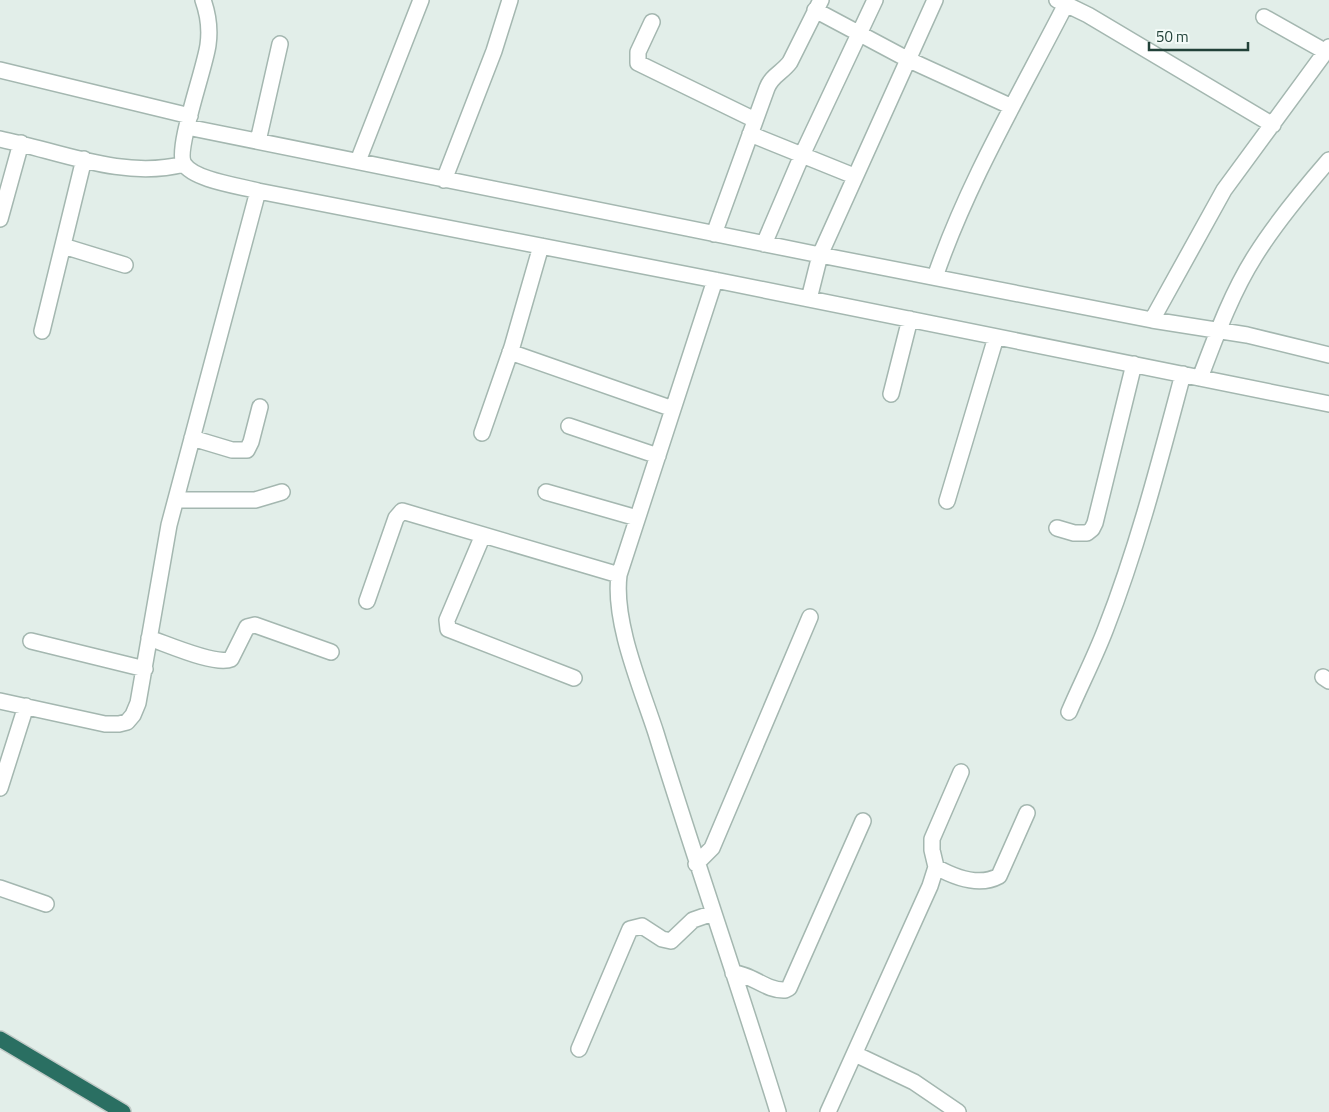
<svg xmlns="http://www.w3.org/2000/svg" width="1329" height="1112" font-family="'Titillium Web',sans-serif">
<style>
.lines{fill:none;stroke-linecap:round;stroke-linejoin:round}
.minor-casing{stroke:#a4b7b0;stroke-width:18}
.highway-casing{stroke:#c1cac7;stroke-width:18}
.minor{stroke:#fff;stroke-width:15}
.highway{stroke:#2a6f62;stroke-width:15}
</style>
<rect width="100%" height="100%" fill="#e2eee9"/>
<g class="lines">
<defs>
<path id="minor" d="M 203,0 C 208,14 210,31 208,45 C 205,68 175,150 184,164 C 194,180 240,186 258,191 L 715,280 L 1329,404
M 1057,0 L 1088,15 L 1273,125
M 815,10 L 907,59 L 1012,107
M 1264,17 L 1326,52
M 652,22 L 638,52 L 638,63 L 755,120
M 0,70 L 190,116
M 187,127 L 820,255 L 1152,320 L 1247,335 L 1329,355
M 750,134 L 854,176
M 0,139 C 59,151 123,180 184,164
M 258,141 L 280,44
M 358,161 L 421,0
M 444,180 L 494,51 L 510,0
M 0,219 L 21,143
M 714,234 L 767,88 C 772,75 782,73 790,62 L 821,0
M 764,244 L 802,155 L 875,0
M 63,246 L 125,265
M 935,277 C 968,181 1020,94 1066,4
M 715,280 L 619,575 C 613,622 641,687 656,733 C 695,860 739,985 778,1112
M 809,299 L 820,255 L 935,0
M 1152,320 L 1224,190 L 1329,47
M 42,331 L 84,159
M 510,352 L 673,409
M 1200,378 C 1216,336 1231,294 1255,256 C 1276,222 1303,190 1329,160
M 891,394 L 910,319
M 569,426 L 658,456
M 482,433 L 512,347 L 541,246
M 192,438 L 232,450 L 247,450 L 251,442 L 260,407
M 546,492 L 637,518
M 176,500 L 255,500 L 282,492
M 947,501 L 996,337
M 1057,528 L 1074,533 L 1087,533 L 1092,529 L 1095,523 L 1134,364
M 483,535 L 447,620 L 448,629 L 574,678
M 367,601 L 396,518 L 402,511 L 619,575
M 149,638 C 167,644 216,666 231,659 L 247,627 L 255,625 L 331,652
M 31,641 L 145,669
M 1323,677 L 1329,681
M 0,701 L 105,724 L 119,724 L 127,722 L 133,715 L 138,703 L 169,525 L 258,191
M 1069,712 C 1081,684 1095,657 1106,628 C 1138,546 1160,460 1183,374
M 0,788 L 26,706
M 696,864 L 712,848 L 810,617
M 936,867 C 954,877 979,887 999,876 L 1027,813
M 0,888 L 46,904
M 733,973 C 752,974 766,991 785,990 L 789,988 L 863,821
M 579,1049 L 630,929 L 642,926 L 662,939 L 671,941 L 693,920 L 713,913
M 855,1054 L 914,1082 L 958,1112
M 828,1112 L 930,886 L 936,867 L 932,850 L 932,839 L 961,772"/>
<path id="highway" d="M 0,1039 L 123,1112"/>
</defs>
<use href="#minor" class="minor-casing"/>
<use href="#highway" class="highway-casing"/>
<use href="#minor" class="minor"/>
<use href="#highway" class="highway"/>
</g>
<path d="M1149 42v8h99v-8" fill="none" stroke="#214138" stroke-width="2.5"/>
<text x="1156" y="42" font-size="15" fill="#214138" stroke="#f3faf7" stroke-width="4" paint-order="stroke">50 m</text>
</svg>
